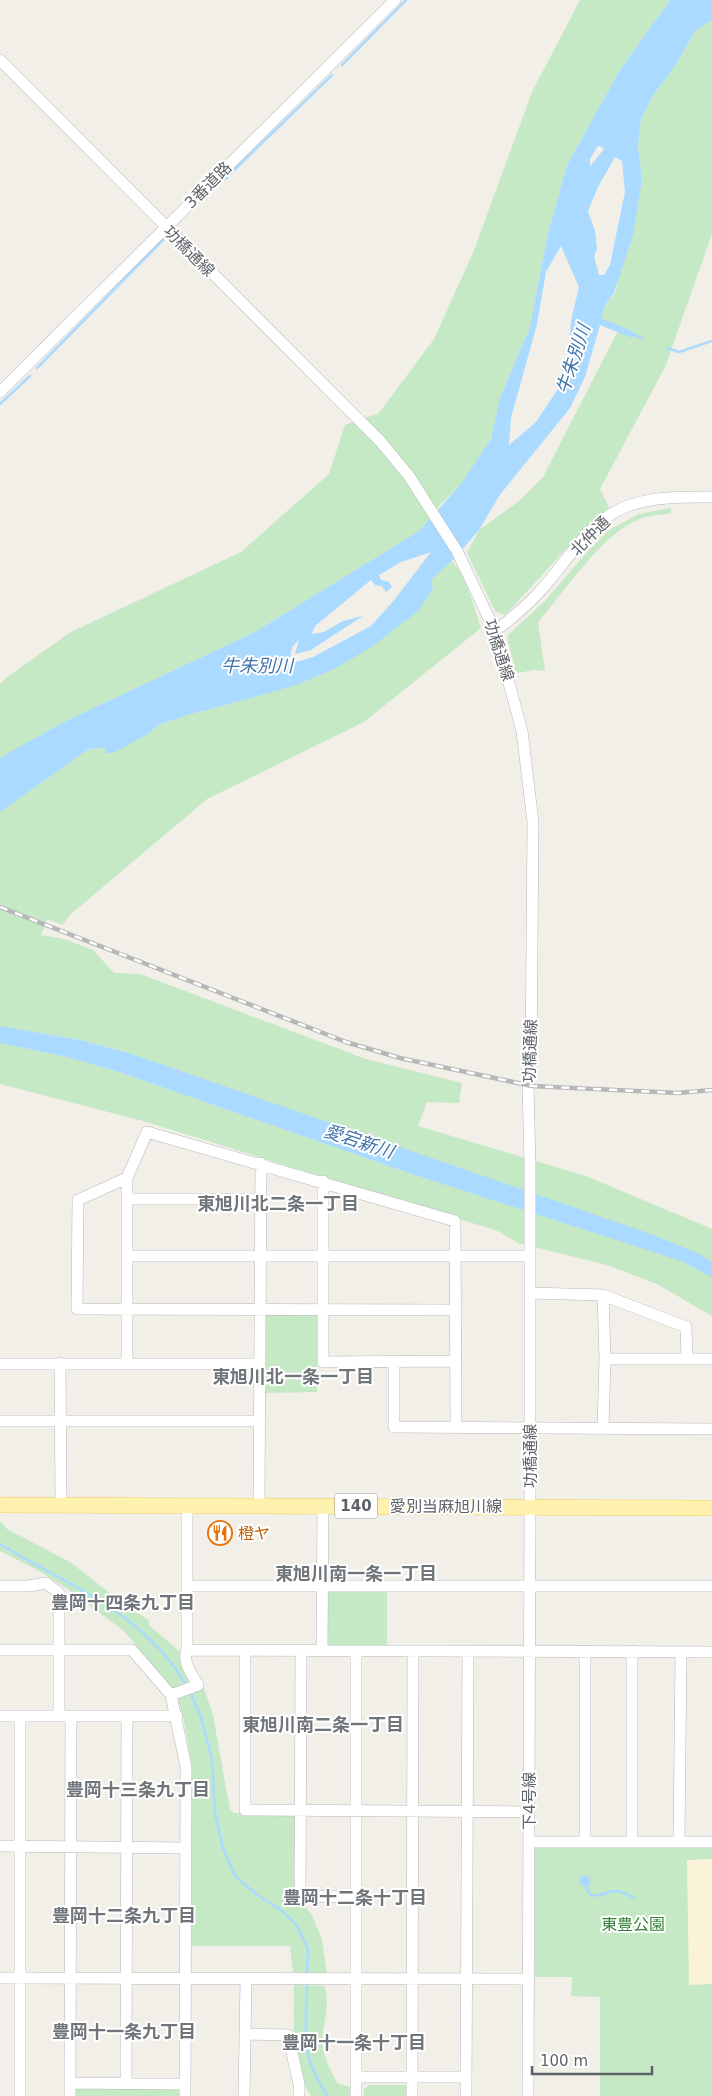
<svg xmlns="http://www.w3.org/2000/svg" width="712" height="2096" font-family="'DejaVu Sans','Noto Sans JP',sans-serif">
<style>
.green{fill:#c5e8c5}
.sand{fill:#fbf3d9}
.water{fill:#aadaff;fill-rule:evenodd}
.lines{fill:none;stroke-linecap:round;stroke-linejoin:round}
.stream{stroke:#aadaff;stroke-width:2.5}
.minor-casing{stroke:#b5b8bc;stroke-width:12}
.major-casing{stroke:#f2c960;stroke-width:16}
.minor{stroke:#fff;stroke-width:11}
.major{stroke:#fff2af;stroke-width:15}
.rail-casing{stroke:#b6b7b8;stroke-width:4.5}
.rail{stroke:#fff;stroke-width:2.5;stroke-dasharray:8;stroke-linecap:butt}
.labels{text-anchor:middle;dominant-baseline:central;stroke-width:4;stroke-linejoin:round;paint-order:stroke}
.shield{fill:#fff;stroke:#8f9295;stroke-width:1}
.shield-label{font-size:15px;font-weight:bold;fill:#5f6368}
.street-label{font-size:16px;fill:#5f6368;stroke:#fff}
.food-label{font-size:16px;fill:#c56008;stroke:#fff;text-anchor:start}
.park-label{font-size:16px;fill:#348238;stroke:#fff}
.water-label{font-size:18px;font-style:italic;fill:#4174aa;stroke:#fff}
.neighbourhood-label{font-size:18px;font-weight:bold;fill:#70757a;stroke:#fff}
</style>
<rect width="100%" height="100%" fill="#f1efe8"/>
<path class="green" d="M 580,0 L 670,0 L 620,70 L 567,165 L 547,238 L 530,327 L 500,398 L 491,439 L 460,485 L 434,511 L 439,521 L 419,531 L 253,633 L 70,719 L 0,759 L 0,684 L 7,677 L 71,632 L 241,552 L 329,474 L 345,425 L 379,413 L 434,339 L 473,253 L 532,92 Z
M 712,20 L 712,234 L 665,367 L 600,489 L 609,507 C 571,540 540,579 505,615 L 495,611 L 467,553 L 479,530 L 519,501 L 543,477 L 620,327 L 601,318 L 605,305 L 615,293 L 642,180 L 638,146 L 641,119 L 654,94 L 675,66 L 696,30 Z
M 671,508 L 671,513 C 661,515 649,515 640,519 C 602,533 565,591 538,622 L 545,671 L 535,670 L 516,673 L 508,641 L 508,635 L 544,602 L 589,550 L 609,530 L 639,514 Z
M 452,561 C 468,579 473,605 481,628 L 364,722 L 207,799 L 71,914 L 62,925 L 47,919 L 41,935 L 64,939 L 93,950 L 114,973 L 140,974 L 366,1059 L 462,1083 L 459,1103 L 427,1102 L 418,1126 L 586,1176 L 712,1229 L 712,1316 L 657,1284 L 607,1265 L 518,1243 L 498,1231 L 143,1121 L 0,1084 L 0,1043 L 67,1057 L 119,1072 L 403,1171 L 524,1191 L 126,1052 L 80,1040 L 0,1026 L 0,812 L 89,749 L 105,748 L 148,734 L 158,725 L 188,715 L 293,686 L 431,580 Z
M 265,1315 L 317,1315 L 317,1392 L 265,1393 Z
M 0,1521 L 7,1529 L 70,1562 L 120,1601 L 148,1620 L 150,1626 L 179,1651 L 202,1683 L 213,1715 L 230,1810 L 234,1813 L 294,1813 L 297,1816 L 297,1897 L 312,1915 L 322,1940 L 327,1973 L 293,1972 L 290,1946 L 192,1946 L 192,1767 L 183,1716 L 176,1693 L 124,1631 L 66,1588 L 39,1571 L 0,1551 Z
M 322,1585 L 387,1585 L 387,1651 L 322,1651 Z
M 712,1844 L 712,2096 L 600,2096 L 600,1997 L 571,1996 L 572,1977 L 535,1977 L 534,1845 Z
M 294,1985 L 325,1986 C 331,2010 320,2028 323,2048 C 325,2060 332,2073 338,2084 L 351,2087 L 352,2096 L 311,2096 C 290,2066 294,2021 294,1985 Z
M 70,2083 L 185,2084 L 185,2096 L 70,2096 Z
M 369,2085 L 405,2085 L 408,2088 L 408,2096 L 364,2096 L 364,2089 Z"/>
<path class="sand" d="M 712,1859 L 712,1984 L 689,1985 L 687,1860 Z"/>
<path class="water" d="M 670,0 L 712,0 L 712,20 L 696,30 L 675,66 L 654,94 L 641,119 L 638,146 L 642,180 L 633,235 L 614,293 L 605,305 L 601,318 L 634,332 L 632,338 L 600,325 L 585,377 L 570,408 L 499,496 L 479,530 L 452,561 L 431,580 L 433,589 L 418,611 L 373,646 L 336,668 L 294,686 L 188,715 L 158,725 L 148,734 L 113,753 L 106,753 L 105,748 L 89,749 L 0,812 L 0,759 L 8,753 L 70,719 L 253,633 L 419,531 L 460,485 L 491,439 L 500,398 L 530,327 L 547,238 L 567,165 L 620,70 ZM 600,146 L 604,149 L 590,166 L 590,159 L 597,147 ZM 615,157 L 622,161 L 625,192 L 610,265 L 604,275 L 599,275 L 594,256 L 597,249 L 595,231 L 588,211 L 598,187 ZM 561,246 L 579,287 L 571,321 L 569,347 L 558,389 L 536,422 L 509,445 L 511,418 L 537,324 L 546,272 ZM 431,552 L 395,599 L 371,626 L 313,657 L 289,664 L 292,647 L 299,640 L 295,654 L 311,650 L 363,616 L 343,621 L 324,632 L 312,634 L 315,626 L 371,580 L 375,585 L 382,586 L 386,592 L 392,587 L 389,582 L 381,580 L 379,575 L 401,562 Z
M 0,1026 L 80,1040 L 126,1052 L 648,1233 L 700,1254 L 712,1262 L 712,1277 L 681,1261 L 403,1171 L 119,1072 L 67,1057 L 0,1043 Z
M579.5 1881a5.5 5.5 0 1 1 11 0a5.5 5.5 0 1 1-11 0Z"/>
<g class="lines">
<path class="stream" d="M 342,65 L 406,0
M 225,179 L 332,75
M 632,334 L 642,338
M 667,348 L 679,352 L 712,341
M 37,368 L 163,240
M 0,404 L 30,376
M 0,1544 C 67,1585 145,1613 186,1685
M 190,1692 L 201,1717 L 212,1759 L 215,1814 L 223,1848 L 235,1876 L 256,1894 L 281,1910 L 296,1924 L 308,1949 L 307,1974
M 586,1886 C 590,1904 605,1891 616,1891 C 623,1891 628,1895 634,1898
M 307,1982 C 307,2004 304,2027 307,2049 C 309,2066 319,2081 327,2096"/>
<defs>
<path id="minor" d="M 0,60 L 380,441 L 409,476 L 457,551 L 495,631 L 522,731 L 533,822 L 531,1072 L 528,1085 L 530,1164 L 530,1506 L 528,2096
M 0,392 L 395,0
M 495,631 C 511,619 528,605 541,590 C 566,563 589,521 625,507 C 653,496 682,497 712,497
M 127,1178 L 78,1200 L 77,1309 L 455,1310
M 323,1181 L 323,1362 L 456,1361
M 127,1199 L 261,1199
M 127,1256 L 530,1256
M 530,1293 L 603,1295 L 686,1327 L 687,1359
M 605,1359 L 712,1359
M 394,1361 L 394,1427 L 712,1429
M 60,1363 L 61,1505
M 127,1363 L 127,1178 L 147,1132 L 455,1221 L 456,1427
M 0,1364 L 259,1364
M 0,1421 L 259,1421
M 603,1429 L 605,1359 L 603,1295
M 259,1506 L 261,1163
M 0,1586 L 29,1586 L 46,1583 L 59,1593 L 59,1716
M 187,1586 L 712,1586
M 0,1650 L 132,1650 L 171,1695 L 186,1767 L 185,2096
M 187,1650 L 712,1652
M 245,1650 L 245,1810 L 529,1812
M 301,1651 L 300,1896 L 356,1897
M 322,1651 L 323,1506
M 356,1651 L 356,2096
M 585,1651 L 585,1842
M 632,1651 L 632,1842
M 171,1695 L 198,1685 C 192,1674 182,1663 187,1650 L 187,1506
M 0,1716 L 177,1716
M 529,1842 L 712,1842
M 679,1842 L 681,1652
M 0,1846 L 185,1848
M 0,1978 L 529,1979
M 245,2034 L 288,2035 L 299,2084 L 299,2096
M 356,2077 L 466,2077
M 70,2083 L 185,2084
M 126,2083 L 127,1716
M 20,2096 L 20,1716
M 70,2096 L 71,1716
M 244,2096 L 246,1979
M 412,2096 L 413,1651
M 466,2096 L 468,1651"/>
<path id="major" d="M 0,1505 L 712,1508"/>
</defs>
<use href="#minor" class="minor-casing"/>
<use href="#major" class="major-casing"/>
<use href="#minor" class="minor"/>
<use href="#major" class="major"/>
<defs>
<path id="rail" d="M 0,907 L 346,1042 L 400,1058 L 532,1086 L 678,1093 L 712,1090"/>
</defs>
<use href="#rail" class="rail-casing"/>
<use href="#rail" class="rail"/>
</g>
<defs>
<symbol id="restaurant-ring" viewBox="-11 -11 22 22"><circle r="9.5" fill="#fff" stroke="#e8710a" stroke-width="1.5"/><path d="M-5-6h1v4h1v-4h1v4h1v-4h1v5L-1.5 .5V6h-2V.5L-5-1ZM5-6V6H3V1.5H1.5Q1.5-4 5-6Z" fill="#e8710a"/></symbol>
</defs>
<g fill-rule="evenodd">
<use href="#restaurant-ring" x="206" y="1519" width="28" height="28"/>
</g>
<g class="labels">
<rect class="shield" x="335" y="1493.5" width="42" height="25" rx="4"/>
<g class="shield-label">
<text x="356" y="1506">140</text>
</g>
<g class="street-label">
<text transform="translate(208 185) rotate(-45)">3番道路</text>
<text transform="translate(189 251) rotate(45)">功橋通線</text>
<text transform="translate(590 536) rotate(-45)">北仲通</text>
<text transform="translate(499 650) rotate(72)">功橋通線</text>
<text transform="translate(530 1051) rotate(-88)">功橋通線</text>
<text transform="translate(530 1456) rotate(-90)">功橋通線</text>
<text x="446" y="1506">愛別当麻旭川線</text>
<text transform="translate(529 1801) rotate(-90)">下4号線</text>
</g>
<g class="food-label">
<text x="238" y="1533">橙ヤ</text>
</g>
<g class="park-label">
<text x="633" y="1924">東豊公園</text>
</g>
<g class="water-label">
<text transform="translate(573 359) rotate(-72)">牛朱別川</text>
<text x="257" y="665">牛朱別川</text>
<text transform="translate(359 1141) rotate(18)">愛宕新川</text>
</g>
<g class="neighbourhood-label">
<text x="278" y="1203">東旭川北二条一丁目</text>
<text x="293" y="1376">東旭川北一条一丁目</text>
<text x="356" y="1573">東旭川南一条一丁目</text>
<text x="123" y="1602">豊岡十四条九丁目</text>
<text x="323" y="1724">東旭川南二条一丁目</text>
<text x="138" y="1789">豊岡十三条九丁目</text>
<text x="355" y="1897">豊岡十二条十丁目</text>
<text x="124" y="1915">豊岡十二条九丁目</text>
<text x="124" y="2031">豊岡十一条九丁目</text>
<text x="354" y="2042">豊岡十一条十丁目</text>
</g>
</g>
<path d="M532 2066v8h120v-8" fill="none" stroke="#5f6368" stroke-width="2.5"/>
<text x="540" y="2066" font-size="15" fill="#5f6368" stroke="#ffffff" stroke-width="4" paint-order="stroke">100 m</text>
</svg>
